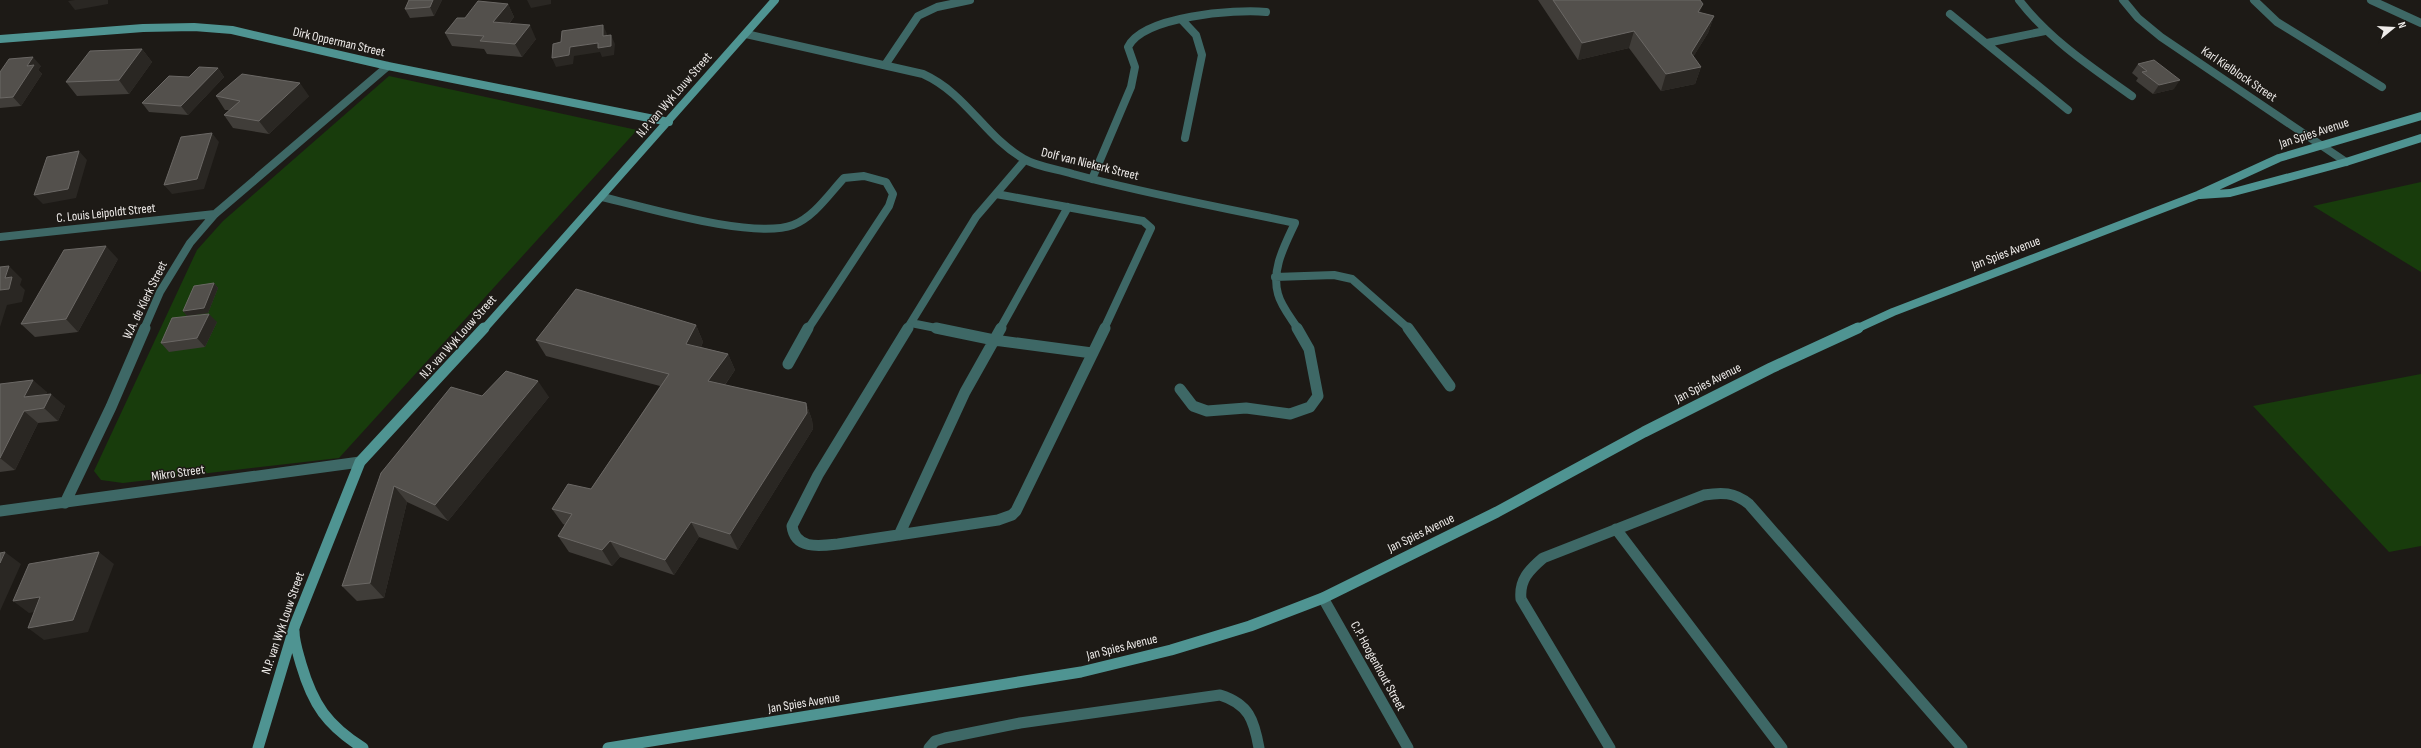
<svg xmlns="http://www.w3.org/2000/svg" width="2421" height="748" font-family="'Sofia Sans Condensed',sans-serif">
<style>
.green{fill:#183c0c}
.lines{fill:none;stroke-linecap:round;stroke-linejoin:round}
.street-far1{stroke:#3e6866;stroke-width:8}
.street{stroke:#3e6866;stroke-width:11}
.secondary-far1{stroke:#4f9492;stroke-width:8}
.secondary{stroke:#4f9492;stroke-width:11}
.wall{fill:#403d39}
.shaded-wall{fill:#2a2723}
.building{fill:#53504c;stroke:#6b6865}
.labels{text-anchor:middle;dominant-baseline:central;stroke-width:3;stroke-linejoin:round;paint-order:stroke}
.street-label{font-size:13px;fill:#eeebe9;stroke:#1d1a16}
</style>
<rect width="100%" height="100%" fill="#1d1a16"/>
<path class="green" d="M 389,76 L 637,130 L 339,458 L 123,483 L 101,480 L 94,471 L 197,250 L 223,221 Z
M 2421,182 L 2421,272 L 2313,206 Z
M 2421,374 L 2421,546 L 2389,552 L 2253,406 Z"/>
<g class="lines">
<path class="street-far1" d="M 2019,0 C 2050,40 2091,67 2132,96
M 2123,0 L 2138,18 L 2161,37 L 2346,162
M 2254,0 L 2277,22 L 2382,87
M 2371,0 L 2421,23
M 1950,14 L 2068,110
M 1181,19 L 1196,35 L 1202,55 L 1185,138
M 746,34 L 923,74 C 967,94 984,136 1024,159 C 1037,167 1058,169 1073,174 C 1146,194 1221,207 1295,223 C 1285,245 1271,269 1278,294 C 1281,306 1291,318 1298,329
M 1987,43 L 2045,31
M 885,65 L 918,16 L 937,7 L 970,0
M 1092,179 L 1131,87 L 1135,67 L 1128,47 C 1143,16 1235,9 1266,12
M 996,194 L 1143,221 L 1151,228 L 1104,329
M 602,197 C 645,207 754,240 793,225 C 814,217 829,194 844,178 L 864,176 L 886,182 L 893,194 L 889,206 L 808,329
M 0,237 L 215,214
M 1275,277 L 1334,275 L 1352,279 L 1409,329
M 911,323 L 941,329
M 144,329 L 160,292 L 190,243 L 215,214 L 388,66
M 907,329 L 976,217 L 1025,160
M 1000,329 L 1068,207"/>
<path class="street" d="M 908,328 L 818,475 L 792,526 C 795,550 820,546 838,544 L 998,520 L 1012,515 L 1016,511 L 1105,328
M 936,328 L 994,340 L 1092,353
M 1408,328 L 1450,386
M 788,364 L 808,328
M 1180,389 L 1193,406 L 1207,411 L 1246,408 L 1290,414 L 1310,407 L 1318,396 L 1309,349 L 1297,328
M 65,503 L 111,407 L 145,328
M 0,511 L 360,462
M 1616,529 L 1782,748
M 899,535 L 965,392 L 1001,328
M 1323,598 L 1408,748
M 929,748 L 935,741 L 945,738 L 1020,723 L 1220,695 C 1249,704 1254,720 1259,748
M 1610,748 L 1521,599 C 1519,580 1529,570 1543,558 L 1704,495 C 1722,492 1734,492 1749,504 L 1962,748"/>
<path class="secondary-far1" d="M 0,39 L 143,28 L 194,27 L 232,30 L 388,66 L 669,122
M 2200,195 L 2230,193 L 2346,162 L 2421,138
M 484,329 L 775,0
M 1856,329 L 1893,312 L 2198,195 L 2279,158 L 2421,116"/>
<path class="secondary" d="M 294,631 C 294,642 298,653 301,664 C 313,705 327,725 363,748
M 258,748 L 295,625 L 360,462 L 484,328
M 608,748 L 1081,672 L 1171,650 L 1250,626 L 1323,598 L 1497,512 L 1644,432 L 1771,368 L 1858,328"/>
</g>
<path class="wall" d="M 442,0 L 434,16 L 410,18 L 405,9 Z
M 1538,0 L 1700,0 L 1700,13 L 1714,16 L 1708,33 L 1693,57 L 1701,67 L 1695,84 L 1661,91 L 1629,48 L 1578,60 Z
M 508,4 L 514,17 L 509,24 L 536,39 L 522,57 L 487,54 L 484,49 L 452,46 L 445,33 L 465,18 Z
M 142,49 L 152,62 L 129,94 L 77,96 L 66,82 Z
M 2138,64 L 2174,89 L 2153,94 L 2136,81 L 2138,78 L 2132,73 Z
M 41,66 L 38,70 L 42,74 L 21,106 L 0,108 L 0,72 Z
M 218,68 L 224,77 L 188,115 L 149,112 L 142,103 L 189,77 Z
M 216,96 L 309,96 L 269,134 L 233,128 L 224,115 L 229,110 L 225,110 Z
M 118,259 L 78,332 L 35,337 L 21,324 Z
M 214,283 L 218,288 L 208,313 L 187,316 L 217,322 L 205,347 L 169,352 L 161,343 L 187,316 L 183,311 Z
M 696,325 L 703,342 L 701,347 L 728,354 L 735,370 L 725,385 L 806,403 L 812,420 L 813,429 L 738,550 L 699,537 L 674,575 L 620,557 L 612,566 L 569,552 L 558,536 L 565,525 L 563,524 L 552,509 L 591,489 L 660,386 L 546,356 L 536,340 Z
M 0,384 L 47,392 L 46,394 L 65,406 L 58,421 L 38,423 L 15,470 L 0,472 Z
M 482,396 L 549,397 L 448,521 L 407,502 L 384,598 L 357,601 L 342,586 L 381,473 Z"/>
<path class="shaded-wall" d="M 75,0 L 108,0 L 108,4 L 75,10 L 68,1 Z
M 433,0 L 442,0 L 434,16 L 430,7 Z
M 527,0 L 551,0 L 551,4 L 531,8 Z
M 508,4 L 514,17 L 499,35 L 493,22 Z
M 1703,4 L 1697,21 L 1698,12 Z
M 1714,16 L 1708,33 L 1685,70 L 1701,67 L 1695,84 L 1661,91 L 1666,74 L 1691,53 Z
M 530,25 L 536,39 L 522,57 L 515,44 Z
M 603,25 L 607,34 L 607,45 L 603,36 Z
M 1634,31 L 1629,48 L 1578,60 L 1582,43 Z
M 611,35 L 615,44 L 614,55 L 602,57 L 600,52 L 574,56 L 573,64 L 556,67 L 552,58 L 570,47 L 598,43 Z
M 142,49 L 152,62 L 129,94 L 119,80 Z
M 33,57 L 41,66 L 38,70 L 42,74 L 21,106 L 13,97 L 27,66 Z
M 218,68 L 224,77 L 188,115 L 181,106 Z
M 2180,80 L 2174,89 L 2153,94 L 2159,85 Z
M 300,83 L 309,96 L 269,134 L 259,121 Z
M 212,133 L 219,142 L 204,189 L 172,194 L 164,185 Z
M 79,151 L 87,160 L 76,198 L 43,204 L 34,195 Z
M 106,246 L 118,259 L 78,332 L 66,319 Z
M 9,266 L 22,279 L 20,285 L 25,290 L 22,302 L 7,305 L 0,327 L 0,290 L 5,278 Z
M 214,283 L 218,288 L 208,313 L 187,316 L 183,311 Z
M 209,314 L 217,322 L 205,347 L 197,338 Z
M 696,325 L 703,342 L 694,361 L 686,344 Z
M 728,354 L 735,370 L 716,397 L 708,381 Z
M 33,380 L 47,392 L 39,409 L 24,397 Z
M 538,381 L 549,397 L 448,521 L 435,505 Z
M 51,394 L 65,406 L 58,421 L 44,408 Z
M 806,403 L 812,420 L 813,429 L 738,550 L 730,534 Z
M 24,411 L 38,423 L 15,470 L 0,458 Z
M 394,486 L 407,502 L 384,598 L 370,583 Z
M 691,522 L 699,537 L 674,575 L 665,560 Z
M 610,541 L 620,557 L 612,566 L 602,550 Z
M 5,552 L 21,564 L 0,611 L 0,563 Z
M 99,552 L 114,564 L 88,632 L 44,640 L 28,628 Z
M 40,597 L 56,608 L 29,613 L 13,601 Z"/>
<path class="building" d="M 409,0 L 433,0 L 430,7 L 405,9 Z
M 1553,0 L 1700,0 L 1703,4 L 1698,12 L 1714,16 L 1691,53 L 1701,67 L 1666,74 L 1634,31 L 1582,43 Z
M 478,1 L 508,4 L 493,22 L 530,25 L 515,44 L 480,41 L 484,36 L 445,33 L 457,18 L 465,18 Z
M 603,25 L 603,36 L 611,35 L 611,46 L 598,48 L 598,43 L 570,47 L 569,55 L 552,58 L 553,44 L 561,42 L 562,31 Z
M 142,49 L 119,80 L 66,82 L 90,51 Z
M 33,57 L 27,66 L 34,65 L 13,97 L 0,98 L 0,72 L 9,59 Z
M 2154,60 L 2180,80 L 2159,85 L 2142,72 L 2147,71 L 2138,64 Z
M 199,67 L 218,68 L 181,106 L 142,103 L 169,76 L 189,77 Z
M 242,74 L 300,83 L 259,121 L 224,115 L 240,101 L 216,96 Z
M 212,133 L 197,179 L 164,185 L 181,137 Z
M 79,151 L 68,189 L 34,195 L 47,157 Z
M 106,246 L 66,319 L 21,324 L 64,250 Z
M 9,266 L 5,278 L 12,277 L 9,289 L 0,290 L 0,267 Z
M 214,283 L 204,308 L 183,311 L 194,286 Z
M 576,289 L 696,325 L 686,344 L 728,354 L 708,381 L 806,403 L 807,413 L 730,534 L 691,522 L 665,560 L 610,541 L 602,550 L 558,536 L 572,514 L 552,509 L 568,484 L 591,489 L 669,374 L 536,340 Z
M 209,314 L 197,338 L 161,343 L 172,318 Z
M 506,371 L 538,381 L 435,505 L 394,486 L 370,583 L 342,586 L 381,473 L 451,387 L 482,396 Z
M 33,380 L 24,397 L 51,394 L 44,408 L 24,411 L 0,458 L 0,384 Z
M 5,552 L 0,563 L 0,553 Z
M 99,552 L 73,620 L 28,628 L 40,597 L 13,601 L 29,564 Z"/>
<g class="labels">
<g class="street-label">
<text transform="translate(339 42) rotate(13)">Dirk Opperman Street</text>
<text transform="translate(2239 74) rotate(34)">Karl Kielblock Street</text>
<text transform="translate(674 95) rotate(-49)">N.P. van Wyk Louw Street</text>
<text transform="translate(2314 133) rotate(-18)">Jan Spies Avenue</text>
<text transform="translate(1090 164) rotate(14)">Dolf van Niekerk Street</text>
<text transform="translate(106 213) rotate(-6)">C. Louis Leipoldt Street</text>
<text transform="translate(2006 253) rotate(-21)">Jan Spies Avenue</text>
<text transform="translate(145 300) rotate(-64)">W.A. de Klerk Street</text>
<text transform="translate(458 337) rotate(-48)">N.P. van Wyk Louw Street</text>
<text transform="translate(1708 383) rotate(-27)">Jan Spies Avenue</text>
<text transform="translate(178 473) rotate(-8)">Mikro Street</text>
<text transform="translate(1421 533) rotate(-26)">Jan Spies Avenue</text>
<text transform="translate(283 623) rotate(-71)">N.P. van Wyk Louw Street</text>
<text transform="translate(1122 647) rotate(-14)">Jan Spies Avenue</text>
<text transform="translate(1378 666) rotate(61)">C.P. Hoogenhout Street</text>
<text transform="translate(804 703) rotate(-9)">Jan Spies Avenue</text>
</g>
</g>
<g transform="translate(2393 28) rotate(72)" stroke="#1d1a16" stroke-width="3" paint-order="stroke">
<path d="M0-3L7 15L0 10L-7 15Z" fill="#eeebe9"/>
<text y="-6" font-size="11" font-weight="bold" text-anchor="middle" fill="#eeebe9">N</text>
</g>
</svg>
